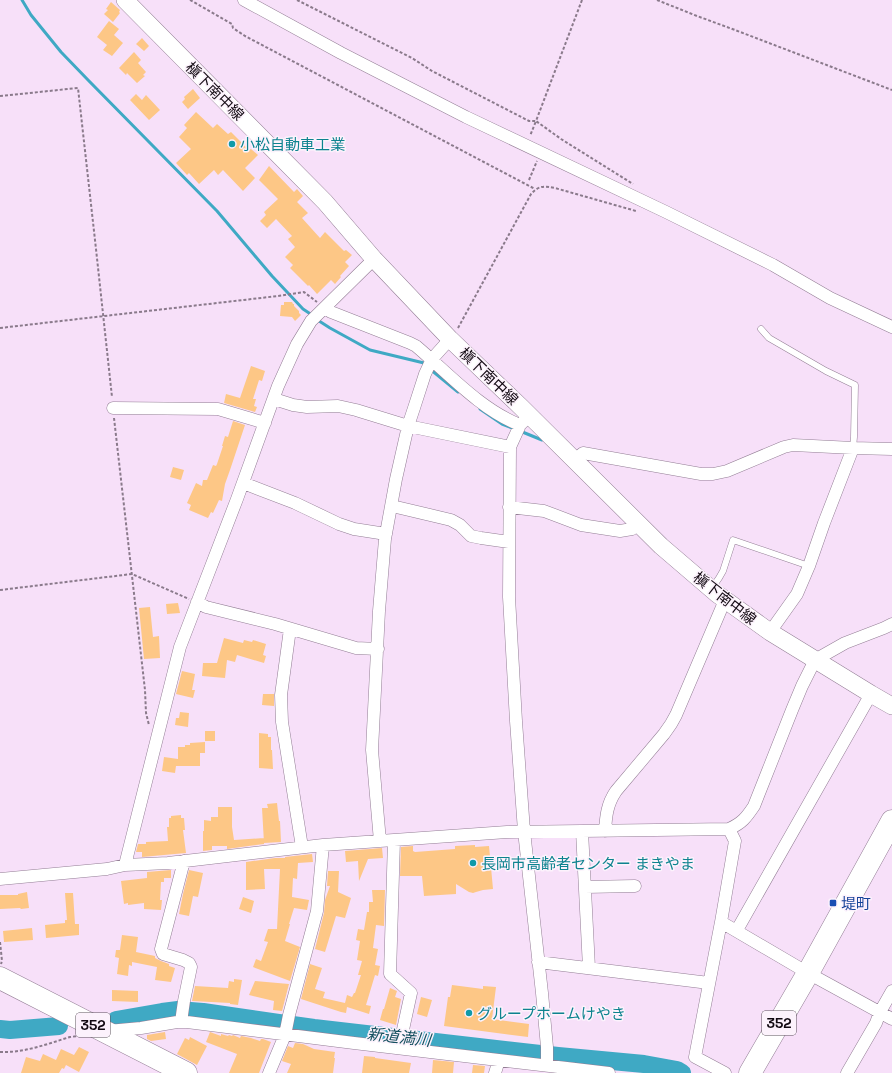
<svg xmlns="http://www.w3.org/2000/svg" width="892" height="1073" font-family="'Space Grotesk','Noto Sans JP',sans-serif">
<style>
.lines{fill:none;stroke-linecap:round;stroke-linejoin:round}
.stream{stroke:#3fa9c4;stroke-width:3}
.river{stroke:#3fa9c4;stroke-width:18}
.building{fill:#fdc786}
.lane-casing{stroke:#937e95;stroke-width:7}
.street-casing{stroke:#937e95;stroke-width:13}
.secondary-casing{stroke:#937e95;stroke-width:18}
.highway-casing{stroke:#937e95;stroke-width:23}
.path{stroke:#8a7a8b;stroke-width:2;stroke-dasharray:3 2;stroke-linecap:butt}
.lane{stroke:#fff;stroke-width:6}
.street{stroke:#fff;stroke-width:12}
.secondary{stroke:#fff;stroke-width:17}
.highway{stroke:#fff;stroke-width:22}
.culture-dot{fill:#0f9aa8;stroke:#fcf2fc;stroke-width:1.5}
.transit-dot{fill:#1a4fb4;stroke:#fcf2fc;stroke-width:1.5}
.labels{text-anchor:middle;dominant-baseline:central;stroke-width:3;stroke-linejoin:round;paint-order:stroke}
.shield{fill:#fcf2fc;stroke:#584f58;stroke-width:1}
.shield-label{font-size:14px;font-weight:bold;fill:#110911}
.street-label{font-size:15px;fill:#110911;stroke:#fcf2fc}
.culture-label{font-size:15px;fill:#0d838f;stroke:#fcf2fc;text-anchor:start}
.transit-label{font-size:15px;fill:#164399;stroke:#fcf2fc;text-anchor:start}
.water-label{font-size:16px;font-style:italic;fill:#15505f;stroke:#fcf2fc}
</style>
<rect width="100%" height="100%" fill="#f7e0f9"/>
<g class="lines">
<path class="stream" d="M 22,0 L 31,15 L 61,52 L 89,81 L 217,211 L 272,276 L 303,309 L 312,315
M 316,319 L 330,328 L 370,350 L 424,363 L 426,365
M 430,369 L 458,392
M 480,409 L 502,424 L 515,429
M 520,431 L 542,440"/>
<path class="river" d="M 116,1020 L 162,1012 L 178,1010 L 203,1012 L 314,1028 L 558,1056 L 644,1064 L 677,1070 L 682,1073
M 0,1029 L 10,1030 L 59,1026"/>
</g>
<path class="building" d="M 111,2 L 120,10 L 119,12 L 120,13 L 113,22 L 104,14 L 108,10 L 106,9 Z
M 109,21 L 119,29 L 114,35 L 123,43 L 112,56 L 103,50 L 107,45 L 97,37 Z
M 142,38 L 149,46 L 144,51 L 136,44 Z
M 134,52 L 141,60 L 138,63 L 146,72 L 143,75 L 145,76 L 137,83 L 127,73 L 126,75 L 119,68 Z
M 193,89 L 200,98 L 188,109 L 182,102 L 185,99 L 184,97 Z
M 136,94 L 142,100 L 146,95 L 160,110 L 149,120 L 130,100 Z
M 196,112 L 213,128 L 217,124 L 228,134 L 231,132 L 249,150 L 251,149 L 258,155 L 245,168 L 255,178 L 243,191 L 223,170 L 218,175 L 214,170 L 199,184 L 189,173 L 187,175 L 176,163 L 191,149 L 179,137 L 187,128 L 184,125 Z
M 269,166 L 294,192 L 297,189 L 303,196 L 297,202 L 308,213 L 302,218 L 320,238 L 325,232 L 344,251 L 346,250 L 352,255 L 345,262 L 349,266 L 340,276 L 341,277 L 335,284 L 331,280 L 317,294 L 309,285 L 308,286 L 290,268 L 293,265 L 285,257 L 295,247 L 288,239 L 292,236 L 276,219 L 267,228 L 260,221 L 266,215 L 264,212 L 278,199 L 259,180 Z
M 284,302 L 292,302 L 293,304 L 294,304 L 294,306 L 299,311 L 299,313 L 301,315 L 295,321 L 292,317 L 280,316 L 281,305 L 284,305 Z
M 251,366 L 265,371 L 262,381 L 259,380 L 253,399 L 256,399 L 254,406 L 257,407 L 255,412 L 224,403 L 226,394 L 240,398 Z
M 233,421 L 245,425 L 230,470 L 225,484 L 222,501 L 219,500 L 213,513 L 211,512 L 208,518 L 189,510 L 191,505 L 187,503 L 196,483 L 202,486 L 203,480 L 207,480 L 213,465 L 216,466 L 217,464 L 223,446 L 222,446 L 225,436 L 228,437 Z
M 173,467 L 184,470 L 181,480 L 170,477 Z
M 178,603 L 180,613 L 167,614 L 166,604 Z
M 150,607 L 153,637 L 159,636 L 160,658 L 144,659 L 139,608 Z
M 224,638 L 243,643 L 244,640 L 252,642 L 253,640 L 266,644 L 263,655 L 266,656 L 264,663 L 237,655 L 235,662 L 227,660 L 225,678 L 202,676 L 203,663 L 217,663 Z
M 182,671 L 195,674 L 192,690 L 195,690 L 193,698 L 176,694 Z
M 263,694 L 274,694 L 274,706 L 262,705 Z
M 180,712 L 189,713 L 188,727 L 175,725 L 176,718 L 179,718 Z
M 205,731 L 215,731 L 215,741 L 205,741 Z
M 259,733 L 268,734 L 268,737 L 271,737 L 271,750 L 272,750 L 273,769 L 259,768 Z
M 205,742 L 205,753 L 200,753 L 200,766 L 176,766 L 175,773 L 162,771 L 164,757 L 178,759 L 178,747 L 185,747 L 185,745 L 190,745 L 190,743 Z
M 277,803 L 279,821 L 280,821 L 281,842 L 264,843 L 262,808 L 268,808 L 267,804 Z
M 218,807 L 232,807 L 232,827 L 234,840 L 264,838 L 264,844 L 227,849 L 227,846 L 212,846 L 212,850 L 203,851 L 203,831 L 204,831 L 204,820 L 211,821 L 211,817 L 218,817 Z
M 181,815 L 181,818 L 184,818 L 185,830 L 183,830 L 186,853 L 142,857 L 142,852 L 136,852 L 138,844 L 146,844 L 146,842 L 168,841 L 167,827 L 169,827 L 169,818 L 171,818 L 171,816 Z
M 475,845 L 475,847 L 489,846 L 493,889 L 483,890 L 476,892 L 473,893 L 469,892 L 456,884 L 456,894 L 424,896 L 422,876 L 400,876 L 401,847 L 413,846 L 413,851 L 415,852 L 455,849 L 455,846 Z
M 382,848 L 383,858 L 368,859 L 359,881 L 358,861 L 346,862 L 345,851 Z
M 312,854 L 313,862 L 298,863 L 297,879 L 293,878 L 292,897 L 309,900 L 307,910 L 294,908 L 289,924 L 290,924 L 285,941 L 300,947 L 290,981 L 253,967 L 256,959 L 261,961 L 268,942 L 264,941 L 268,929 L 277,929 L 280,869 L 264,869 L 265,889 L 246,890 L 246,862 L 275,858 L 285,858 L 285,857 Z
M 171,870 L 171,878 L 164,878 L 164,882 L 161,882 L 160,900 L 162,900 L 161,910 L 144,909 L 144,903 L 128,905 L 128,903 L 124,904 L 121,881 L 147,878 L 147,872 Z
M 189,870 L 203,873 L 198,897 L 193,896 L 189,916 L 179,914 L 183,894 Z
M 328,871 L 339,871 L 338,892 L 351,898 L 345,918 L 336,916 L 325,952 L 315,949 L 324,913 L 325,900 L 330,886 L 327,886 Z
M 372,890 L 385,890 L 384,926 L 376,925 L 373,948 L 378,949 L 375,965 L 380,966 L 378,976 L 375,975 L 366,1005 L 371,1006 L 369,1014 L 347,1007 L 346,1013 L 341,1012 L 301,999 L 310,964 L 322,968 L 315,989 L 325,992 L 323,998 L 345,1003 L 347,995 L 352,997 L 354,993 L 355,993 L 361,975 L 358,975 L 362,961 L 357,960 L 360,941 L 356,940 L 358,929 L 364,930 L 367,912 L 369,912 L 369,902 L 373,902 Z
M 27,892 L 29,908 L 21,909 L 20,908 L 0,909 L 0,895 L 18,895 L 18,894 Z
M 65,893 L 73,893 L 75,924 L 79,924 L 79,935 L 46,938 L 45,925 L 65,923 L 65,920 L 67,920 Z
M 243,897 L 254,901 L 251,913 L 239,909 Z
M 32,928 L 33,940 L 4,942 L 3,931 Z
M 122,935 L 138,937 L 136,952 L 155,956 L 155,958 L 161,961 L 169,964 L 169,966 L 175,968 L 171,982 L 155,980 L 157,967 L 132,962 L 132,966 L 129,965 L 128,976 L 117,974 L 119,958 L 115,957 L 116,950 L 120,950 Z
M 234,979 L 242,980 L 238,1005 L 230,1004 L 230,1003 L 192,1001 L 195,986 L 228,988 L 229,981 L 234,982 Z
M 255,981 L 289,984 L 282,1011 L 273,1010 L 274,1001 L 249,995 Z
M 452,985 L 483,989 L 483,986 L 496,987 L 492,1019 L 529,1024 L 528,1037 L 444,1026 L 448,997 L 450,997 Z
M 390,988 L 397,991 L 395,997 L 401,999 L 396,1025 L 380,1020 L 383,1009 L 384,1009 Z
M 112,990 L 138,991 L 138,1002 L 112,1001 Z
M 421,997 L 432,1000 L 427,1017 L 417,1014 Z
M 165,1032 L 166,1039 L 151,1041 L 147,1039 L 147,1035 Z
M 210,1032 L 221,1036 L 221,1034 L 228,1036 L 229,1035 L 232,1036 L 233,1035 L 240,1038 L 241,1036 L 251,1038 L 260,1041 L 261,1039 L 263,1039 L 271,1042 L 259,1073 L 229,1073 L 237,1054 L 206,1042 Z
M 190,1037 L 207,1046 L 197,1065 L 177,1054 L 185,1038 L 189,1040 Z
M 295,1043 L 303,1044 L 314,1049 L 335,1052 L 334,1058 L 335,1058 L 333,1073 L 287,1073 L 291,1064 L 282,1061 L 288,1046 L 293,1048 Z
M 79,1047 L 89,1052 L 79,1072 L 66,1065 L 64,1069 L 62,1068 L 59,1073 L 21,1073 L 26,1057 L 40,1061 L 43,1054 L 56,1060 L 61,1049 L 74,1055 Z
M 364,1056 L 375,1057 L 375,1058 L 411,1063 L 409,1073 L 362,1073 Z
M 433,1060 L 454,1062 L 453,1073 L 432,1073 Z
M 473,1065 L 485,1066 L 484,1073 L 472,1073 Z"/>
<g class="lines">
<defs>
<path id="lane" d="M 761,329 L 769,338 L 826,371 L 855,385 L 854,437 L 853,448
M 712,588 L 719,578 L 723,571 L 733,540 L 809,566"/>
<path id="street" d="M 244,0 L 341,53 L 466,117 L 666,212 L 773,265 L 830,298 L 892,327
M 325,308 L 331,312 L 410,343 L 416,346 C 449,374 480,409 520,425
M 274,399 L 293,405 L 307,407 L 338,406 L 356,410 L 408,426 L 510,447
M 113,408 L 218,409 L 265,423
M 530,415 L 520,425 L 510,447 L 509,597 L 516,721 L 524,831 L 542,993 L 547,1047 L 547,1065
M 575,460 L 583,453 L 701,474 L 713,474 L 727,471 L 784,447 L 793,445 L 853,448 L 892,449
M 243,483 L 295,503 L 339,524 L 354,529 L 386,534
M 392,506 L 451,520 L 460,525 L 471,536 L 481,538 L 509,542
M 509,507 L 544,511 L 581,525 L 620,531 L 632,529 L 639,524
M 197,602 L 206,607 L 275,624 L 356,648 L 378,649
M 290,629 L 281,695 L 282,722 L 302,847
M 770,632 L 797,594 L 809,566 L 824,523 L 853,448
M 729,829 L 735,841 L 721,922 L 808,973 L 892,1019
M 582,831 L 589,968
M 605,831 C 606,816 607,804 616,791 L 664,734 L 671,724 L 676,715 L 722,607 L 726,600
M 394,840 L 390,974 L 411,993 L 399,1048
M 380,841 L 372,750 L 379,611 L 385,539 L 396,479 L 408,426 L 414,408 L 425,374 L 432,359 L 450,339
M 125,865 L 180,647 L 237,499 L 278,386 L 297,344 L 311,321 L 374,259
M 0,879 L 107,869 L 125,865 L 168,863 L 323,845 L 507,832 L 729,829 C 742,823 746,818 754,806 L 792,710 L 802,686 L 815,660 L 845,643 L 884,628 L 892,624
M 585,887 L 635,886
M 721,922 L 695,1057 L 725,1073
M 737,930 L 871,694
M 538,962 L 709,983
M 181,1022 L 184,1001 L 191,967 L 189,963 L 183,960 L 163,954 L 161,949 L 184,861
M 108,1031 L 141,1028 L 177,1022 L 187,1022 L 354,1043 L 609,1073
M 269,1073 L 285,1035 L 289,1015 L 317,911 L 323,845
M 495,1073 L 499,1060
M 847,1073 L 876,1023 L 880,1012 L 892,991"/>
<path id="secondary" d="M 125,0 L 325,202 L 374,259 L 450,339 L 521,407 L 661,546 L 717,594 L 770,632 L 871,694 L 892,706"/>
<path id="highway" d="M 0,978 L 186,1073
M 750,1073 L 808,973 L 892,821"/>
</defs>
<use href="#lane" class="lane-casing"/>
<use href="#street" class="street-casing"/>
<use href="#secondary" class="secondary-casing"/>
<use href="#highway" class="highway-casing"/>
<path class="path" d="M 190,0 L 232,24 L 233,28 L 245,36 L 535,189
M 297,0 L 412,58 L 432,71 L 529,121 L 536,121 L 530,136
M 582,0 L 536,121 L 561,139 L 633,184
M 657,0 L 697,16 L 735,30 L 892,90
M 0,96 L 78,88 L 96,249 L 112,397
M 529,180 L 537,161
M 0,328 L 278,296 L 304,292 L 317,302
M 458,328 L 531,194 C 539,185 545,186 555,188 L 636,211
M 114,418 L 145,690 L 146,713 L 149,725
M 0,590 L 132,574 L 189,599
M 0,942 L 2,961 L 1,964
M 0,1052 C 24,1053 47,1044 70,1037 L 78,1036"/>
<use href="#lane" class="lane"/>
<use href="#street" class="street"/>
<use href="#secondary" class="secondary"/>
<use href="#highway" class="highway"/>
</g>
<g class="culture-dot">
<circle cx="232" cy="144" r="4"/>
<circle cx="473" cy="863" r="4"/>
<circle cx="469" cy="1013" r="4"/>
</g>
<rect class="transit-dot" x="829" y="899" width="8" height="8" rx="2"/>
<g class="labels">
<g class="shield">
<rect x="762" y="1011" width="34" height="24" rx="3"/>
<rect x="76" y="1013" width="34" height="24" rx="3"/>
</g>
<g class="shield-label">
<text x="779" y="1023">352</text>
<text x="93" y="1025">352</text>
</g>
<g class="street-label">
<text transform="translate(215 91) rotate(45)">槇下南中線</text>
<text transform="translate(489 376) rotate(44)">槇下南中線</text>
<text transform="translate(725 598) rotate(38)">槇下南中線</text>
</g>
<g class="culture-label">
<text x="240" y="144">小松自動車工業</text>
<text x="481" y="863">長岡市高齢者センター まきやま</text>
<text x="477" y="1013">グループホームけやき</text>
</g>
<g class="transit-label">
<text x="841" y="903">堤町</text>
</g>
<g class="water-label">
<text transform="translate(399 1037) rotate(6)">新道満川</text>
</g>
</g>
</svg>
